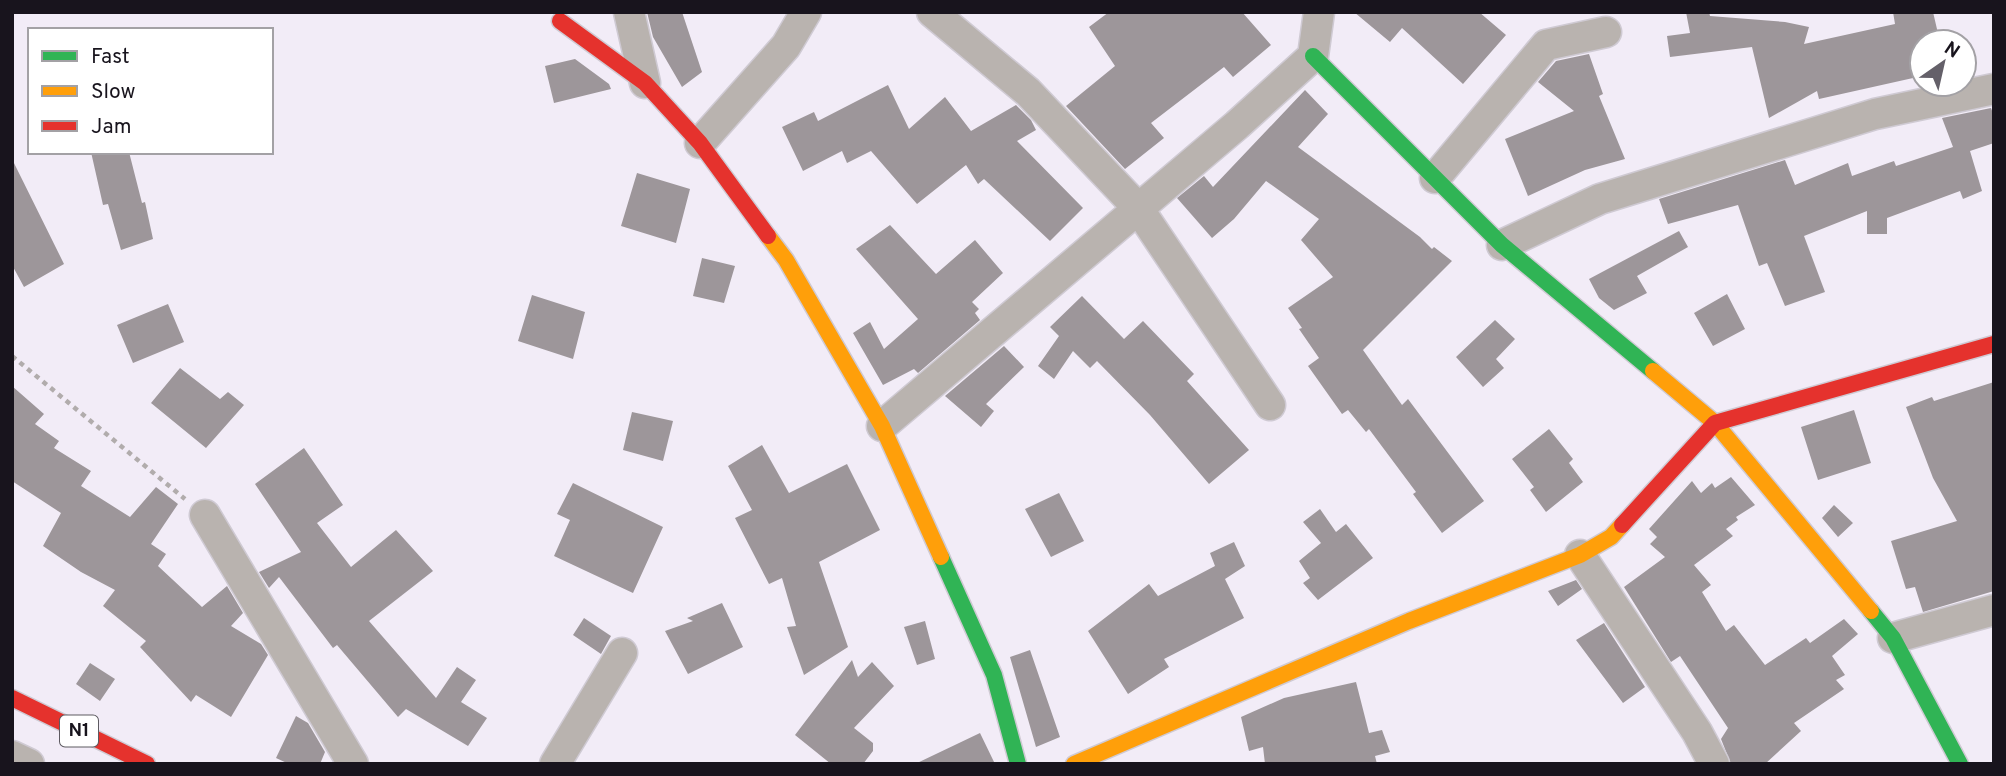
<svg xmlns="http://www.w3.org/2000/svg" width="2006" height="776" font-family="Overpass,sans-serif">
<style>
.building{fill:#9d969a}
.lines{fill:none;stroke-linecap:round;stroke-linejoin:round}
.street-casing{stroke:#cfcad3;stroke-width:33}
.fast-casing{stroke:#cfcad3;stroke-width:19}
.slow-casing{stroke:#cfcad3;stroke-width:19}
.jam-casing{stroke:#cfcad3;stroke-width:19}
.path{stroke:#b1acac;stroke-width:4.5;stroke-dasharray:5 5;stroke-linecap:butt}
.street{stroke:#b9b3af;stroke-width:30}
.fast{stroke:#30b455;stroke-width:16}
.slow{stroke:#ff9f0a;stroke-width:16}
.jam{stroke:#e5322d;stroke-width:16}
.labels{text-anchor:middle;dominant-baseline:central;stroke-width:7;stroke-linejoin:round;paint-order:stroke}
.shield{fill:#fff;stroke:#5d5a61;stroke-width:2}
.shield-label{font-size:19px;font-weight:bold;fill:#18141d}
</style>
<rect width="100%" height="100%" fill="#f2ecf7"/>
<path class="building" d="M 647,12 L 682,12 L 702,72 L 682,87 L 653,37 Z
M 1109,12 L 1242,12 L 1271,45 L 1233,77 L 1224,67 L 1151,123 L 1164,138 L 1125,169 L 1066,106 L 1115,66 L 1089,27 Z
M 1354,12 L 1479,12 L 1506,35 L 1463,84 L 1402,28 L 1390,42 Z
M 1686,12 L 1709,12 L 1710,16 L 1785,22 L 1809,27 L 1804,44 L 1895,24 L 1893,12 L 1933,12 L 1940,42 L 1922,42 L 1922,76 L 1819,99 L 1817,91 L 1769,118 L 1752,47 L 1670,57 L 1667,36 L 1690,33 Z
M 1589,54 L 1603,94 L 1599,96 L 1625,159 L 1585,170 L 1528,196 L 1505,139 L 1574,111 L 1538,82 L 1556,61 Z
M 575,59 L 609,84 L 611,89 L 554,103 L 545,66 Z
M 888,85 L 909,129 L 945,97 L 971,131 L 1016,105 L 1031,120 L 1036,130 L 1017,141 L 1083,208 L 1050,241 L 984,179 L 978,184 L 966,165 L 917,204 L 871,151 L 847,163 L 842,151 L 803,171 L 782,127 L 814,112 L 818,121 Z
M 1305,90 L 1328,114 L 1298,147 L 1420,237 L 1432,249 L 1434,247 L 1452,261 L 1363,350 L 1402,405 L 1408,399 L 1484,501 L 1442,533 L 1413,494 L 1416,492 L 1369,429 L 1366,432 L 1348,410 L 1342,414 L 1308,366 L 1319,358 L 1299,329 L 1302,328 L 1288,308 L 1333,277 L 1301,240 L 1319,219 L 1266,181 L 1234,219 L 1212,238 L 1177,198 L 1204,176 L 1213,187 Z
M 1991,108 L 1994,116 L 1994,143 L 1970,151 L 1982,191 L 1963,199 L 1960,191 L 1887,218 L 1887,234 L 1867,234 L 1867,211 L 1804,236 L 1825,292 L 1785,306 L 1767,263 L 1759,266 L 1738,205 L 1668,224 L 1659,199 L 1785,160 L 1795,185 L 1848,163 L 1852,176 L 1894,161 L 1896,166 L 1953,147 L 1942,118 Z
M 91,152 L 129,152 L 142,203 L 145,202 L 153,239 L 121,250 L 108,204 L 103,205 Z
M 12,159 L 64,264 L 24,287 L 12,265 Z
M 637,173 L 690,189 L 676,243 L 621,226 Z
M 890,225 L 936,274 L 975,240 L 1003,273 L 972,302 L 979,309 L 975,313 L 980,320 L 918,373 L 914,369 L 883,385 L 853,333 L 870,322 L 884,349 L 918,319 L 856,249 Z
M 1679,231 L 1688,247 L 1637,276 L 1647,293 L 1614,310 L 1599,298 L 1589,279 Z
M 702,258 L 735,266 L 724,303 L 693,296 Z
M 1727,294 L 1745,329 L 1713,346 L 1694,313 Z
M 532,295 L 585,312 L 573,359 L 518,341 Z
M 1082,296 L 1124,339 L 1143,321 L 1194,374 L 1187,381 L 1249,450 L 1209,484 L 1150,415 L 1097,361 L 1090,368 L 1073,351 L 1054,379 L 1038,366 L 1059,336 L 1050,327 Z
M 168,304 L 184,342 L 133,363 L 117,325 Z
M 1495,320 L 1515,339 L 1496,359 L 1504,368 L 1483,387 L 1456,357 Z
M 1004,346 L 1024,367 L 986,404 L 994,411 L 981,427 L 945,396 Z
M 180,368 L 220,399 L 228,392 L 244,405 L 206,448 L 151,403 Z
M 1994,382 L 1994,591 L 1923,612 L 1915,587 L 1906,589 L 1891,541 L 1957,521 L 1933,478 L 1906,407 L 1932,397 L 1934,401 Z
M 12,386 L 44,414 L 35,424 L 59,441 L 54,448 L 91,471 L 81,486 L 130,517 L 156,487 L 178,504 L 151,544 L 166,554 L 158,566 L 202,607 L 227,586 L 243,613 L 231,626 L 261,644 L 268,655 L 231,717 L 196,695 L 191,702 L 140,647 L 146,641 L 103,606 L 115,590 L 81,572 L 43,546 L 61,513 L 12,481 Z
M 1854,410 L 1871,463 L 1818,480 L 1801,427 Z
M 632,412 L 673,421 L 663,461 L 623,450 Z
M 1549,429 L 1573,459 L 1569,463 L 1583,482 L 1546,512 L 1530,490 L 1534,487 L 1512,459 Z
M 762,445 L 789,493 L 847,464 L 880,530 L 819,562 L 848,647 L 804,675 L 787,627 L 796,626 L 782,578 L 769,584 L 735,518 L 752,510 L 728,466 Z
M 304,448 L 343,505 L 317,523 L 351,567 L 396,530 L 433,571 L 369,621 L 436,698 L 457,667 L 476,680 L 461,702 L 487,718 L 468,746 L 406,709 L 398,717 L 337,645 L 333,648 L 279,577 L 269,588 L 259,572 L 301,552 L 255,484 Z
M 1731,477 L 1755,505 L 1736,517 L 1738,520 L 1726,529 L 1733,536 L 1694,565 L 1711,585 L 1702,592 L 1726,631 L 1734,625 L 1765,665 L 1806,638 L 1810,643 L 1844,619 L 1858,634 L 1832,656 L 1845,675 L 1836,680 L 1844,689 L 1794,723 L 1801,731 L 1765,764 L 1731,764 L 1721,739 L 1728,728 L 1680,656 L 1671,662 L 1624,587 L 1665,557 L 1650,544 L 1657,537 L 1649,529 L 1692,481 L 1701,493 L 1712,483 L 1715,488 Z
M 573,483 L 663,527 L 633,593 L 554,556 L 570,520 L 557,514 Z
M 1059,493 L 1084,541 L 1051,557 L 1025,509 Z
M 1834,505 L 1853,523 L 1838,537 L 1822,518 Z
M 1320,509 L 1336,532 L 1346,524 L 1373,558 L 1318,600 L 1303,583 L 1310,578 L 1299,561 L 1321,543 L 1303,522 Z
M 1234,542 L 1245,566 L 1225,579 L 1244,618 L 1164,659 L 1169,667 L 1128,694 L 1088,631 L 1149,584 L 1158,596 L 1215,566 L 1210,553 Z
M 1576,580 L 1582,589 L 1558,606 L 1548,591 Z
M 722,603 L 743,647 L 688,674 L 665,631 L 693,621 L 687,618 Z
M 584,618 L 611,636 L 601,654 L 573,635 Z
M 925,621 L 935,659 L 917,665 L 904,627 Z
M 1604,623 L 1645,687 L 1623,703 L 1576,640 Z
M 1030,650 L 1060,737 L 1036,747 L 1010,657 Z
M 852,660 L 858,677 L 872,662 L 894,686 L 854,728 L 873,743 L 873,751 L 863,764 L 831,764 L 795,735 Z
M 90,663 L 115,679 L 100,701 L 76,684 Z
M 1356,682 L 1369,733 L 1382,730 L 1390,752 L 1375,756 L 1377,764 L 1265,764 L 1263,747 L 1249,751 L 1241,717 L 1284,698 Z
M 296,716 L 308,723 L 325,752 L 320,764 L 289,764 L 276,758 Z
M 980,733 L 995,764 L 915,764 Z"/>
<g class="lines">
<defs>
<path id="street" d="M 629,12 L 645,83
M 932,12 L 1028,92 L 1138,208 L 1270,405
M 700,143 L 786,46 L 806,12
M 1435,178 L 1546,45 L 1606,32
M 1502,245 L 1600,199 L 1875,114 L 1994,89
M 882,426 L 1237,125 L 1313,56 L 1319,12
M 205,515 L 353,764
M 1580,555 L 1697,732 L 1714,764
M 1893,638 L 1994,610
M 12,756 L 29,764
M 555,764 L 622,653"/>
<path id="fast" d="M 1313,56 L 1502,245 L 1653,371
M 941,557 L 994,675 L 1018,764
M 1871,611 L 1893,638 L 1960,764"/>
<path id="slow" d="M 768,236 L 786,260 L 882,426 L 941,557
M 1653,371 L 1715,423 L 1871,611
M 1074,764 L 1409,621 L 1580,555 L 1611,537 L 1622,525"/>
<path id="jam" d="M 560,21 L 645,83 L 700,143 L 768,236
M 1622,525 L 1715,423 L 1994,344
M 12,698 L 147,764"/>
</defs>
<use href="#street" class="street-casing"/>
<use href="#fast" class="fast-casing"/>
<use href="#slow" class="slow-casing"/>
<use href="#jam" class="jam-casing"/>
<path class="path" d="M 12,356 L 185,499"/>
<use href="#street" class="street"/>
<use href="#fast" class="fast"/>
<use href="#slow" class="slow"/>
<use href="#jam" class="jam"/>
</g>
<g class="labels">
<rect class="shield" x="60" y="715.5" width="38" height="31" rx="5"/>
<g class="shield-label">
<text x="79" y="731">N1</text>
</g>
</g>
<rect width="2006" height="776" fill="none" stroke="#18141d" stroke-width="28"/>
<rect x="28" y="28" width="245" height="126" fill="#ffffff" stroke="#a3a1a5" stroke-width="2"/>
<rect x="42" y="51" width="35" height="10" fill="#30b455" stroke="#a3a1a5" stroke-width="2"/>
<text x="91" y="63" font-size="21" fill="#18141d">Fast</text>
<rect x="42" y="86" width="35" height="10" fill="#ff9f0a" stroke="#a3a1a5" stroke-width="2"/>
<text x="91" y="98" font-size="21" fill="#18141d">Slow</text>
<rect x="42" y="121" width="35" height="10" fill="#e5322d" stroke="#a3a1a5" stroke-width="2"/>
<text x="91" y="133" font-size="21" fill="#18141d">Jam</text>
<g transform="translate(1943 63) rotate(34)"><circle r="33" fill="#ffffff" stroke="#a3a1a5" stroke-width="2"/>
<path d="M0-5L12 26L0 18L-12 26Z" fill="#646069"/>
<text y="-10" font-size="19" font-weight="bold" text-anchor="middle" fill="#18141d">N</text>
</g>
</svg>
